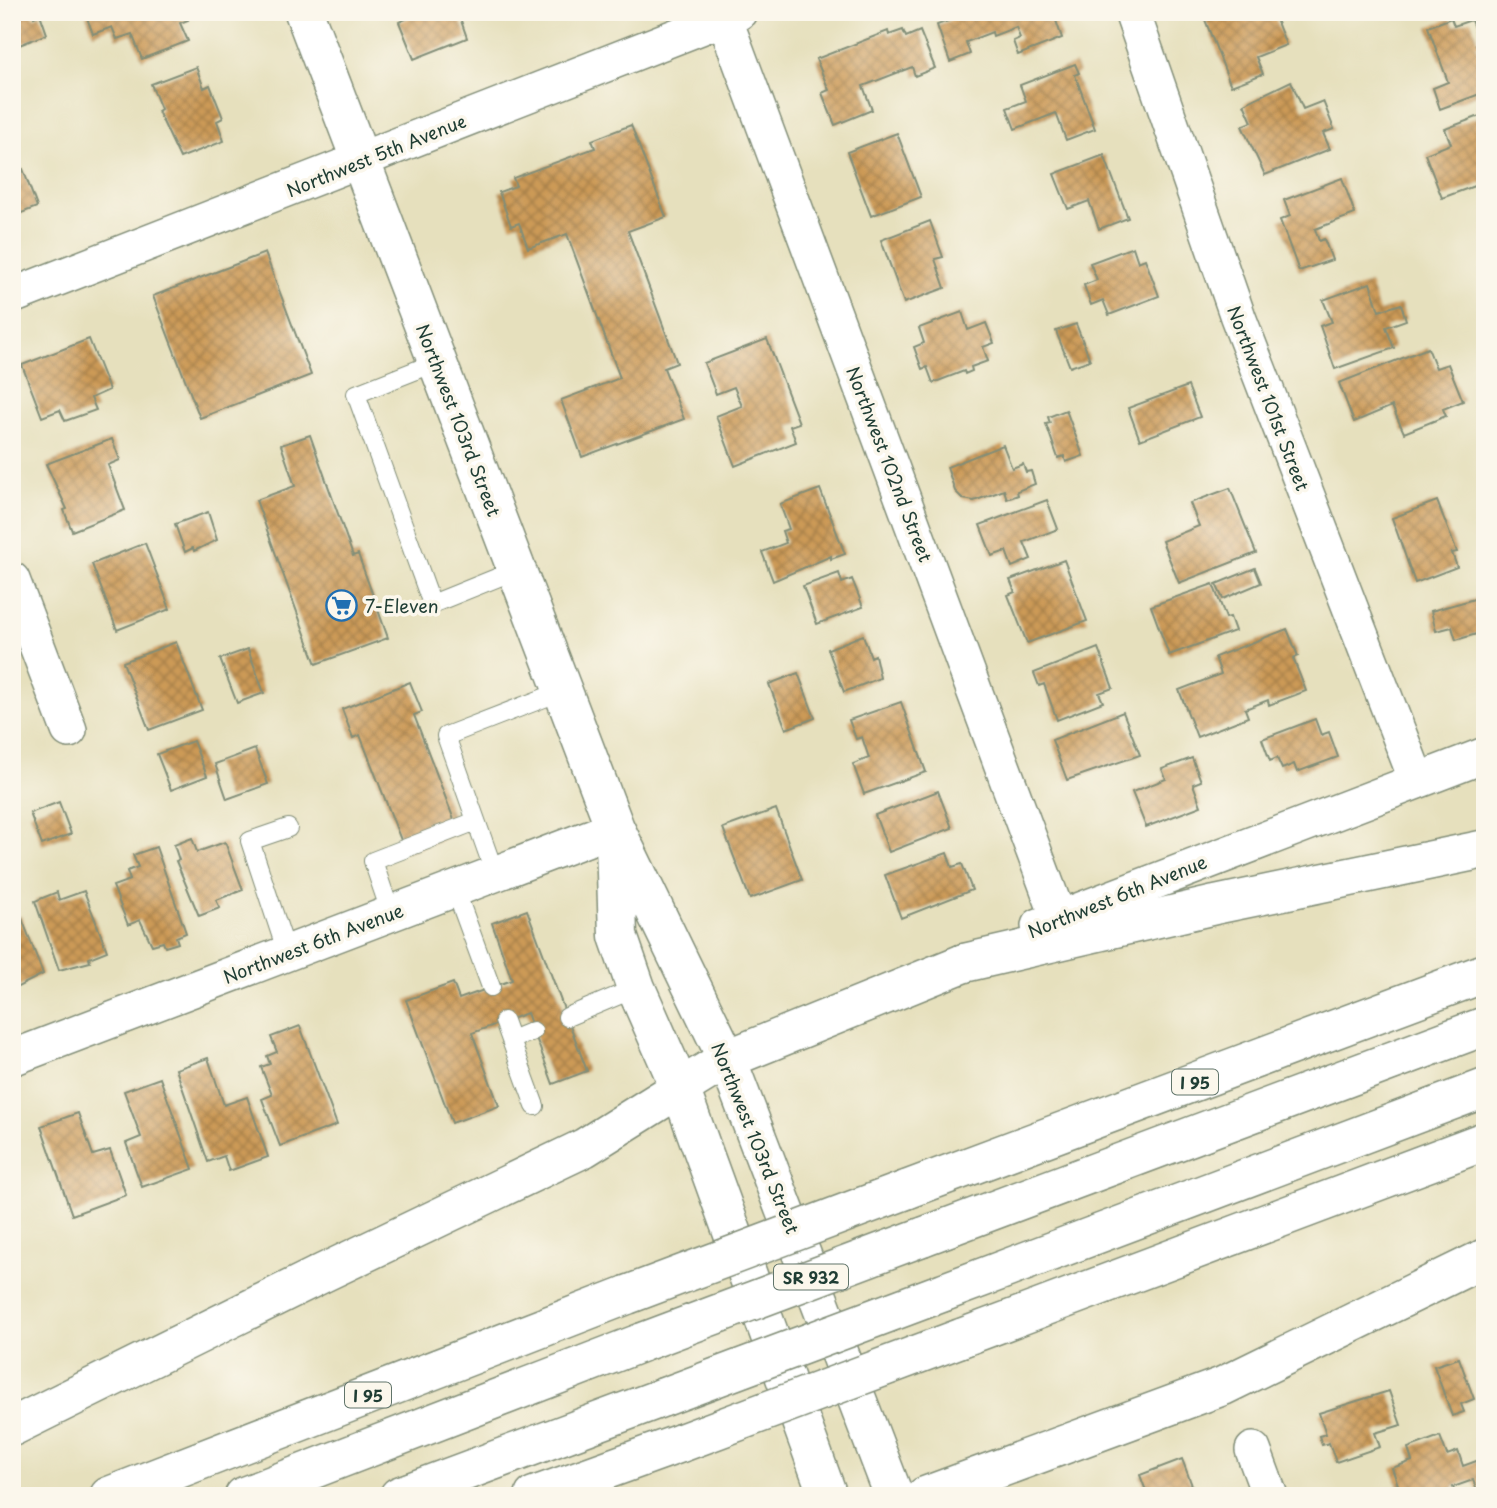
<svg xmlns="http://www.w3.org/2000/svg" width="1497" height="1508" font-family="'Playpen Sans',sans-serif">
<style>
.building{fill:url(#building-cross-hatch)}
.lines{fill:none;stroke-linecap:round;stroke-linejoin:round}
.lane-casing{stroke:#828e78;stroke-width:20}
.street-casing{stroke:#828e78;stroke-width:38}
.secondary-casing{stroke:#828e78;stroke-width:41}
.primary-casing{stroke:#828e78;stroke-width:41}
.highway-casing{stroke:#828e78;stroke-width:41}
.lane{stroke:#fff;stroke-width:18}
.street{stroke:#fff;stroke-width:35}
.secondary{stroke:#fff;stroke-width:38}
.primary{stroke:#fff;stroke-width:38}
.highway{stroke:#fff;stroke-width:38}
.highway-bridge-casing{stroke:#828e78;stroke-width:41;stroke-linecap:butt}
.highway-bridge{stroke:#fff;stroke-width:38}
.labels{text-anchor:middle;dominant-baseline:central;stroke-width:7;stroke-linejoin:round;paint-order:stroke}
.shield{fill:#fbf7ec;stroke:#61756b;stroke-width:2}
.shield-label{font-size:16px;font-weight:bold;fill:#1f3d34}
.street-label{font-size:18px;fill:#1f3d34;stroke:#fbf7ec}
.poi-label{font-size:18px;fill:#1f3d34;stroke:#fbf7ec;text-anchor:start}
</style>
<defs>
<pattern id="building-cross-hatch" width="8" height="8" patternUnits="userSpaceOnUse" patternTransform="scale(1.75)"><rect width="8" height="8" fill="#cc9a57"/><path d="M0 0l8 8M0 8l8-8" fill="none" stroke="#a57f49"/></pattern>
</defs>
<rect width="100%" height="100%" fill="#fbf7ec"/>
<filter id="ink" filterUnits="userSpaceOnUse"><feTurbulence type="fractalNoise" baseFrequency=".0143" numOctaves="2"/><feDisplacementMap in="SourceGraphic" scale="14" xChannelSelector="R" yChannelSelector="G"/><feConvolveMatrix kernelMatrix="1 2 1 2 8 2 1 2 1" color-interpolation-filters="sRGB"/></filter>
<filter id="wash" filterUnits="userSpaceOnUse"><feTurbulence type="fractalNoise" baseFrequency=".00686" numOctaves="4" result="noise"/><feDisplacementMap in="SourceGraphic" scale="28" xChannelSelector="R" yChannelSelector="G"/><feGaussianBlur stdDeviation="1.57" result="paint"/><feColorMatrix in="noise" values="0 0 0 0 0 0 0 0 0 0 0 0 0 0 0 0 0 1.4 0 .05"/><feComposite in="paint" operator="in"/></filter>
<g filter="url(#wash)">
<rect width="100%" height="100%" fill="#e6e0bd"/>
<g id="blocks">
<path class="building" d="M 12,12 L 32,12 L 34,17 L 40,14 L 47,34 L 12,48 Z
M 90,12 L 185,12 L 188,20 L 180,23 L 188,41 L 142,59 L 132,34 L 117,39 L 112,27 L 93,34 L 86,15 Z
M 414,12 L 458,12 L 467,38 L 414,59 L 399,22 L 415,15 Z
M 524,12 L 544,12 L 544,13 L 526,19 Z
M 948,12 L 1053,12 L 1062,38 L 1018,55 L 1013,41 L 1020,38 L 1016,27 L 993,36 L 992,32 L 966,42 L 970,54 L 950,62 L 937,25 L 951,20 Z
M 1202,12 L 1273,12 L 1286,45 L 1256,57 L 1263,74 L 1231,86 Z
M 1451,18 L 1454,26 L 1471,20 L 1480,44 L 1476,45 L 1482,60 L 1485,60 L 1485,92 L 1440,109 L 1433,88 L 1448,82 L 1428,27 Z
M 903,30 L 906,37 L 920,31 L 935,68 L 915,76 L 912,67 L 863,86 L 872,110 L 835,125 L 822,93 L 829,90 L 816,59 L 888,31 L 889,35 Z
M 1075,64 L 1079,73 L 1075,75 L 1095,129 L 1066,140 L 1056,113 L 1015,129 L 1007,108 L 1026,101 L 1020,85 Z
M 196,67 L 204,88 L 210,85 L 223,118 L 217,121 L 224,141 L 180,158 L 158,111 L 161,109 L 151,84 Z
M 1291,81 L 1303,109 L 1323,101 L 1334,129 L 1323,133 L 1330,149 L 1265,175 L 1242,126 L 1252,122 L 1244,104 Z
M 1485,114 L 1485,182 L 1442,198 L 1425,154 L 1451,144 L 1445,129 Z
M 631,125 L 666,217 L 628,231 L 677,363 L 664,368 L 684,419 L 582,457 L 561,400 L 620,378 L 567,234 L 528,248 L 519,223 L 511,226 L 499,192 L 516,186 L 513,178 L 595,148 L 592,140 Z
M 897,133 L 921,197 L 871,216 L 847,152 Z
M 1104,155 L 1128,218 L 1099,229 L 1089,201 L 1068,209 L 1054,174 Z
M 23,169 L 37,207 L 16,215 L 18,221 L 12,223 L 12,173 Z
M 1342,178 L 1355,214 L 1315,229 L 1319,241 L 1324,239 L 1332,260 L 1299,271 L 1280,220 L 1290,216 L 1284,200 Z
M 930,221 L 943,257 L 935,259 L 945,288 L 904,303 L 881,240 Z
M 1133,247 L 1138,262 L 1145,259 L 1159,296 L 1109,315 L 1103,300 L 1091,305 L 1084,285 L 1097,280 L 1090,263 Z
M 265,253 L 311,375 L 200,418 L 153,296 Z
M 1370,283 L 1379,311 L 1401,304 L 1406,320 L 1386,327 L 1394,348 L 1335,369 L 1320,326 L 1332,322 L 1323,300 Z
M 962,312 L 968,330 L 986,323 L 994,343 L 983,347 L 988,361 L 971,367 L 972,371 L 965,374 L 964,371 L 933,383 L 927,367 L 922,369 L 914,347 L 924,343 L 919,328 Z
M 1076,324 L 1090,360 L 1070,367 L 1056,331 Z
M 89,339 L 109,390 L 91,398 L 96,410 L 65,421 L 60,410 L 42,417 L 22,365 Z
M 767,339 L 799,423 L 790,426 L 796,442 L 735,466 L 716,416 L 742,406 L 734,387 L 716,394 L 704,363 Z
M 1428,348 L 1436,368 L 1448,364 L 1463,401 L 1443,409 L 1446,416 L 1404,433 L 1392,406 L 1354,422 L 1339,383 Z
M 1188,386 L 1200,417 L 1140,440 L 1128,408 Z
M 1066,410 L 1083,456 L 1066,462 L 1064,456 L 1058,458 L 1046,424 L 1050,423 L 1048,417 Z
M 310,435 L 353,556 L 358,554 L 388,638 L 316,664 L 256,500 L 295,486 L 281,445 Z
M 112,439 L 120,460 L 108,465 L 125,510 L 72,531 L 64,510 L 67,509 L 46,464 Z
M 1003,445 L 1012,468 L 1023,464 L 1026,472 L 1031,471 L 1035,484 L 1017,491 L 1018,495 L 1007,499 L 1004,490 L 974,501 L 963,499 L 955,491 L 947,467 Z
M 1230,488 L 1256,553 L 1179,583 L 1162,541 L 1199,526 L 1190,503 Z
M 820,489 L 845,554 L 831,559 L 831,556 L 773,581 L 762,552 L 786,543 L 782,531 L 789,529 L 780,504 Z
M 1047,500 L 1058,529 L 1024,542 L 1031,559 L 1012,567 L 1006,551 L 992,556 L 980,525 Z
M 1437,501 L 1457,552 L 1452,553 L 1457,567 L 1415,583 L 1392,518 Z
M 208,512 L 217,540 L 194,551 L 193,548 L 185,552 L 175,524 Z
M 145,543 L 170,609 L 117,630 L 92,564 Z
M 1064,560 L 1087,621 L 1027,643 L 1008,595 L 1015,592 L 1010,580 Z
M 1255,568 L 1261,583 L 1223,599 L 1216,584 Z
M 839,573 L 842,583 L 852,579 L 863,607 L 817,624 L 803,586 Z
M 1213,584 L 1226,618 L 1230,617 L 1235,631 L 1169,655 L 1151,606 Z
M 1485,596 L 1485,622 L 1477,624 L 1480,633 L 1456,640 L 1452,627 L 1436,631 L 1431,611 Z
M 1287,629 L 1298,656 L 1293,658 L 1306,691 L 1269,705 L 1268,700 L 1245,709 L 1248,717 L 1197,737 L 1179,690 L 1221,674 L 1215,657 Z
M 863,635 L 871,657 L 875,655 L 880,678 L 844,692 L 828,649 Z
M 176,642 L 202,710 L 149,730 L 123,662 Z
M 1098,648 L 1113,688 L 1099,693 L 1103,702 L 1057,720 L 1044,684 L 1039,686 L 1034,673 Z
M 248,649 L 264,693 L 237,703 L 220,659 Z
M 798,673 L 815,718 L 786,729 L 769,684 Z
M 410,682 L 422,712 L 414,715 L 459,833 L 406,853 L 360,735 L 353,738 L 342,709 Z
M 901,702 L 926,772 L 864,794 L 853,764 L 869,758 L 862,737 L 856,739 L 849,720 Z
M 1123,712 L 1140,755 L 1067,780 L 1052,740 Z
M 1315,719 L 1321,735 L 1329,732 L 1338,757 L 1297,772 L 1294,764 L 1282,769 L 1277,758 L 1270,761 L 1262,739 Z
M 193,741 L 207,776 L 171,790 L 157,754 Z
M 255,749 L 268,784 L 227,799 L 215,764 Z
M 1192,758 L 1201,781 L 1193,784 L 1201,806 L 1146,827 L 1132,792 L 1166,779 L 1162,769 Z
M 938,791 L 952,828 L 889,852 L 875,815 Z
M 59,802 L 71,834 L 42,845 L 30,813 Z
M 776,809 L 802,880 L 750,899 L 723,828 Z
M 192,838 L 197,852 L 225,842 L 243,890 L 216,900 L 220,908 L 199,916 L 176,861 L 179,860 L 174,845 Z
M 156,847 L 186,933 L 176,937 L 178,943 L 165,947 L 163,942 L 152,945 L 140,920 L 128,925 L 113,886 L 130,880 L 127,871 L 138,867 L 133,855 Z
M 947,853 L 952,867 L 962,864 L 972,890 L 901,918 L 885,875 Z
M 84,891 L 107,951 L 89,958 L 90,962 L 59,970 L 35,901 L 57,892 L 59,900 Z
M 527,910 L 587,1071 L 553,1084 L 527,1013 L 472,1033 L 499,1106 L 452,1123 L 406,1000 L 453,983 L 459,999 L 512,980 L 492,923 Z
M 21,916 L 43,974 L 16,988 L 12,986 L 12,919 Z
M 300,1026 L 337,1125 L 280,1146 L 262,1099 L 272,1095 L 261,1067 L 270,1064 L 267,1056 L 277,1052 L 271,1037 Z
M 208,1058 L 224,1105 L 247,1097 L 268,1157 L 229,1171 L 224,1156 L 208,1162 L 176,1069 Z
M 160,1078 L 193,1169 L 142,1187 L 126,1143 L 141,1137 L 124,1091 Z
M 78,1113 L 93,1155 L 110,1150 L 126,1195 L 72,1215 L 41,1126 Z
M 1459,1358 L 1474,1399 L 1461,1404 L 1464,1412 L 1452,1416 L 1434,1366 Z
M 1389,1391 L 1401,1425 L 1375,1433 L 1380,1447 L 1336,1462 L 1329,1443 L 1322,1445 L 1319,1436 L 1326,1434 L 1319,1413 Z
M 1440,1436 L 1447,1455 L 1458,1451 L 1463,1466 L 1479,1460 L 1485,1476 L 1485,1490 L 1478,1493 L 1473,1480 L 1453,1487 L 1456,1496 L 1402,1496 L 1392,1468 L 1412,1461 L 1408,1448 Z
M 1182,1459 L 1196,1496 L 1148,1496 L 1140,1475 Z"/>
</g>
</g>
<g filter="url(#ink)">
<use href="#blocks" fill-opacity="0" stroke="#828e78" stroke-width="2"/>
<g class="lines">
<defs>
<path id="lane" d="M 437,362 L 356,394 L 432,604 L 516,570
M 495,874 L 446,736 L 562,691
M 455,889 L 491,987
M 391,914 L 373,861 L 476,821
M 287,953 L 250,841 L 288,828
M 567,1017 L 636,988
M 504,1021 L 535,1106
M 511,1040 L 533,1031"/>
<path id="street" d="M 722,12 L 1058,916
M 1132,12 L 1238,317 L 1417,781
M 12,296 L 739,12
M 12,580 L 69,730
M 1039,926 L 1485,755
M 12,1058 L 615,828
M 1253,1450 L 1270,1496"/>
<path id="secondary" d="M 304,12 L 615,828 L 727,1059
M 615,841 L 618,936 L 636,988 L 680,1088"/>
<path id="primary" d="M 727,1059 L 894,1496
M 828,1496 L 680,1088 L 727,1059 L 964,963"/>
<path id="highway" d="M 964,963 L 1215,905 L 1485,849
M 906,1190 L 1485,973
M 922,1237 L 1485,1026
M 944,1292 L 1485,1088
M 961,1338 L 1485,1141
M 12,1427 L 323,1273 L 584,1148 L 680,1088
M 109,1496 L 627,1295
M 244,1496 L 643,1342
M 399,1496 L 664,1397
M 534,1496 L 681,1443
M 925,1496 L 1223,1386 L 1485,1258"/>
</defs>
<use href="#lane" class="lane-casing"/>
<use href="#street" class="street-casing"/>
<use href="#secondary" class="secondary-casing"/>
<use href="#primary" class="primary-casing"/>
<use href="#highway" class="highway-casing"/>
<use href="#lane" class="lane"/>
<use href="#street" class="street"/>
<use href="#secondary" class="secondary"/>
<use href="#primary" class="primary"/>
<use href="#highway" class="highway"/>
<defs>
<path id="highway-bridge" d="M 627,1295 L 906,1190
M 643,1342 L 922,1237
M 664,1397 L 944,1292
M 681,1443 L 961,1338"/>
</defs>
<use href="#highway-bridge" class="highway-bridge-casing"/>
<use href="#highway-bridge" class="highway-bridge"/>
</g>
</g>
<defs>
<symbol id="supermarket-ring" viewBox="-11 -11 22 22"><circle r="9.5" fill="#fbf7ec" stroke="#1f6fb2" stroke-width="1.5"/><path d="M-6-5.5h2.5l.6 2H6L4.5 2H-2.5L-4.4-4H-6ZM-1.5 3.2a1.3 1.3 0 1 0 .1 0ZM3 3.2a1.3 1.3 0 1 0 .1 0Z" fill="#1f6fb2"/></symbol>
</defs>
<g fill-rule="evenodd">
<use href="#supermarket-ring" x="324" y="588" width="35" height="35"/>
</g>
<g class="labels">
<g class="shield">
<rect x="1172" y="1069.5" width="46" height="25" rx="5"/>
<rect x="774" y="1264.5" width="74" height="25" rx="5"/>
<rect x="345" y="1382.5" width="46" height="25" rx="5"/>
</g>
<g class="shield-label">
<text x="1195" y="1082">I 95</text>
<text x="811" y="1277">SR 932</text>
<text x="368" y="1395">I 95</text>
</g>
<g class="street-label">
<text transform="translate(376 155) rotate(-22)">Northwest 5th Avenue</text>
<text transform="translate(1269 398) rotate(69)">Northwest 101st Street</text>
<text transform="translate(459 420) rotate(69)">Northwest 103rd Street</text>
<text transform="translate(890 464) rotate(69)">Northwest 102nd Street</text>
<text transform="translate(1117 896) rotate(-22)">Northwest 6th Avenue</text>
<text transform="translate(313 943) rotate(-21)">Northwest 6th Avenue</text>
<text transform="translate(756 1138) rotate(68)">Northwest 103rd Street</text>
</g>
<g class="poi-label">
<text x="365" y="605">7-Eleven</text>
</g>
</g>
<rect width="1497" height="1508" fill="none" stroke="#fbf7ec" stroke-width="42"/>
</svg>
